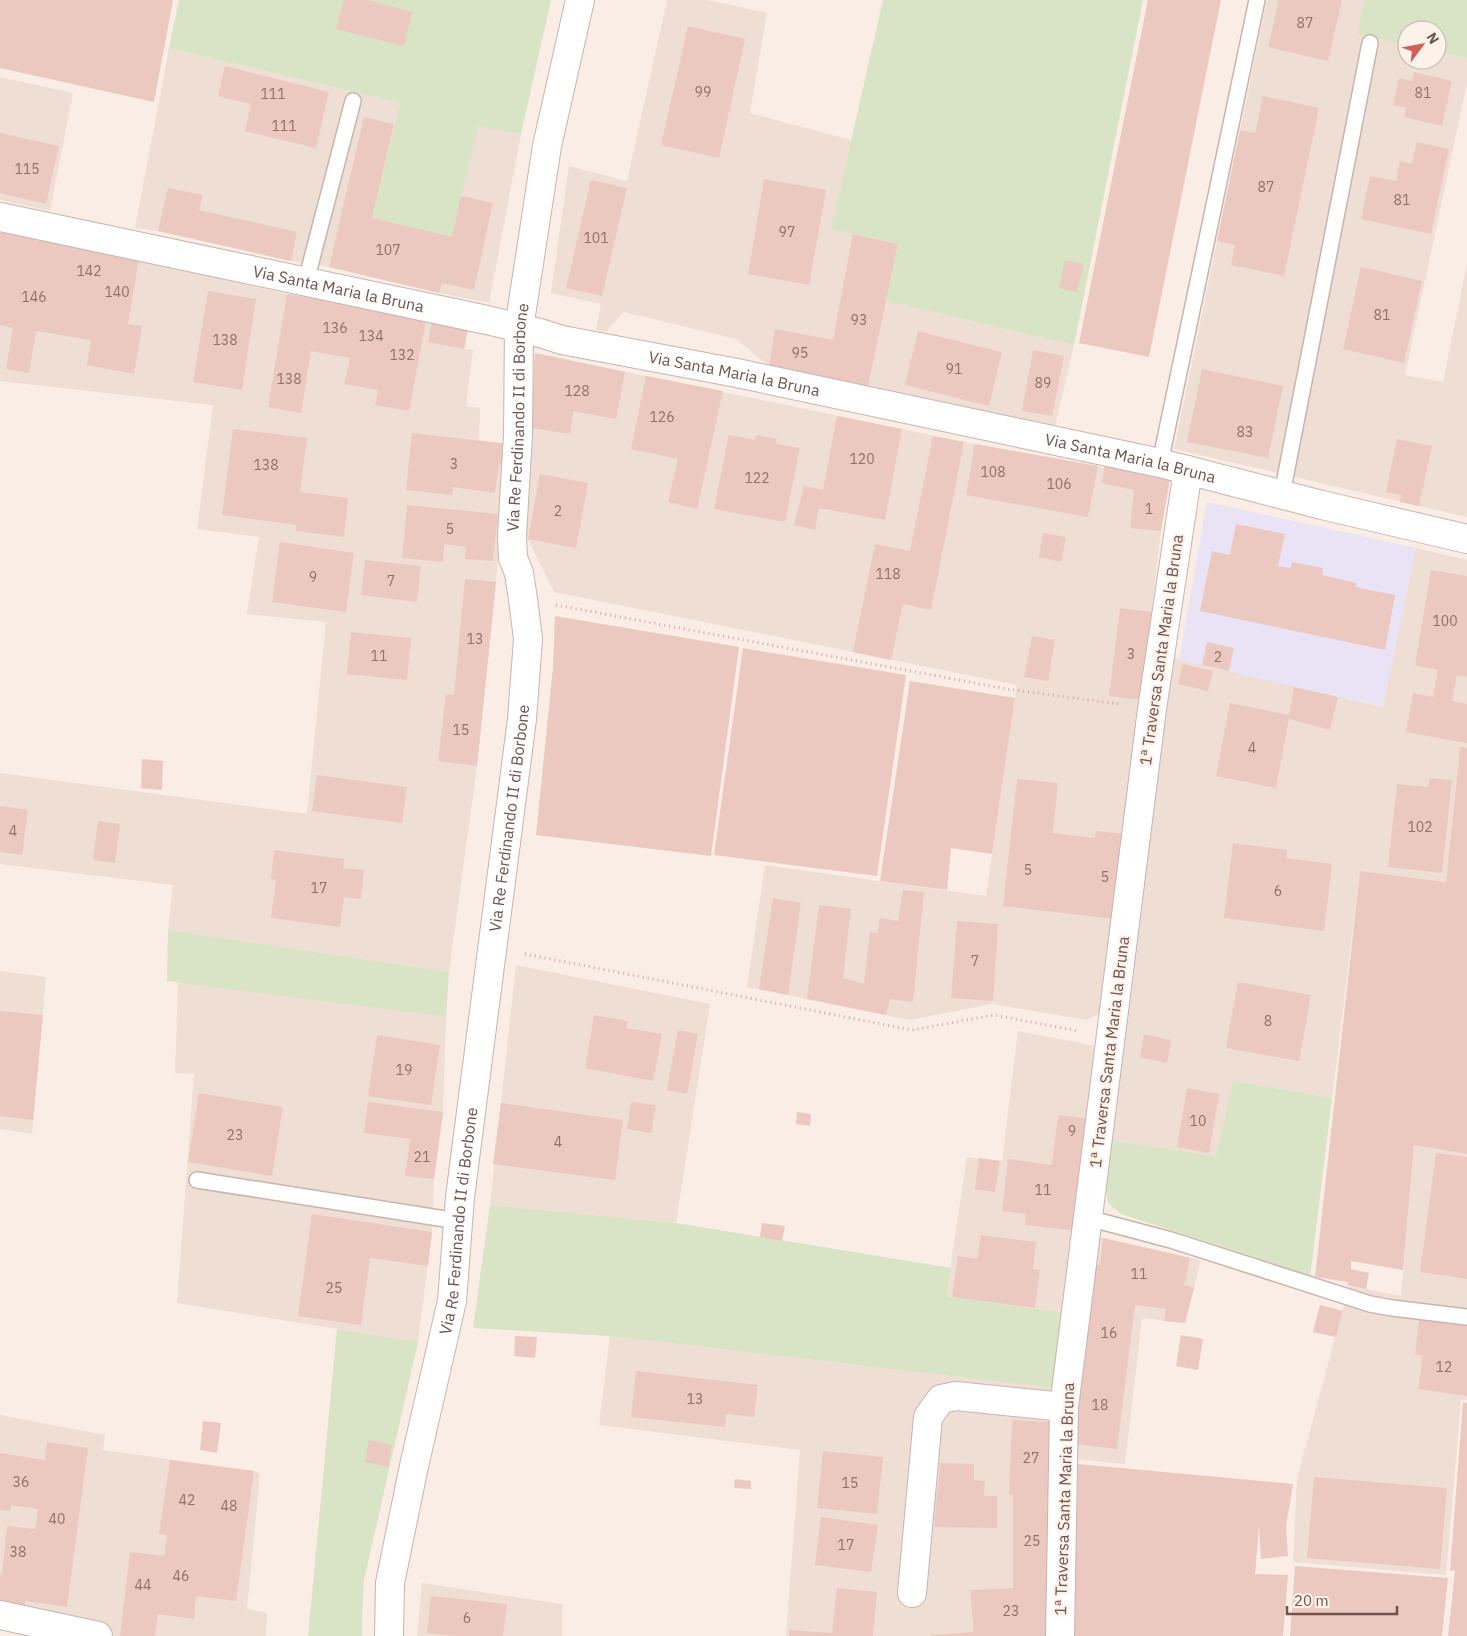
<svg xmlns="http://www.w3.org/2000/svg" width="1467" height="1636" font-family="'IBM Plex Sans',sans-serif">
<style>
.residential{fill:#efded4}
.education{fill:#eae2f5}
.green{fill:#d8e4c5}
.building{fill:#ebc9c0}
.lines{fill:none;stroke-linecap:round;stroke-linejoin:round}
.lane-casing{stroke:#c8b4ad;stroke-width:18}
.street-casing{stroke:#c8b4ad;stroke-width:30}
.path{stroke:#cfaca4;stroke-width:3;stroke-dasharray:1 4;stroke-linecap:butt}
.lane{stroke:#fff;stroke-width:15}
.street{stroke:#fff;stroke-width:28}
.labels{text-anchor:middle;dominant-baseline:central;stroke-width:4.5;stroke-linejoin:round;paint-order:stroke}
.number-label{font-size:14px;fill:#8d706a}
.street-label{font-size:16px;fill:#6e534e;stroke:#fcf2ea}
</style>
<rect width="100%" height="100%" fill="#f9ede5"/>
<path class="residential" d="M 667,0 L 707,0 L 767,13 L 750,113 L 851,140 L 832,229 L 853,234 L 886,301 L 1074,345 L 1055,426 L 769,366 L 736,339 L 624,312 L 606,332 L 596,330 L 601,304 L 551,293 L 569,166 L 627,181 Z
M 1267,0 L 1365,0 L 1358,34 L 1407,45 L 1407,60 L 1437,60 L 1437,52 L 1467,58 L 1467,83 L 1405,375 L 1443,382 L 1467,264 L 1467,517 L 1174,449 Z
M 169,48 L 400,103 L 372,217 L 461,196 L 478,125 L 521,134 L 489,303 L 439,293 L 329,267 L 291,261 L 158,231 L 135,228 Z
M 0,77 L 73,93 L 50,211 L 0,200 Z
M 0,232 L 139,260 L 287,294 L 359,306 L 468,329 L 464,349 L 473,350 L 466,406 L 480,408 L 479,440 L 508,444 L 496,582 L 477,766 L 449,972 L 168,930 L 173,885 L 0,864 L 0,773 L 307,814 L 326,622 L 247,614 L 259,537 L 197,529 L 213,405 L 0,381 Z
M 535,353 L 964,442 L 1104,468 L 1105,464 L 1170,478 L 1161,531 L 1104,1012 L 1087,1020 L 992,1004 L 909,1020 L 747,987 L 765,865 L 986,896 L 1017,685 L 554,592 L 525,533 Z
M 1416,548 L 1467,560 L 1467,748 L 1460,747 L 1446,882 L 1360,871 L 1332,1098 L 1233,1081 L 1216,1156 L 1107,1140 L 1170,657 L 1382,707 Z
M 516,965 L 710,1004 L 676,1223 L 490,1205 Z
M 0,971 L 46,977 L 32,1134 L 0,1129 Z
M 178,981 L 446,1017 L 443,1112 L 434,1179 L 432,1232 L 418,1342 L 177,1303 L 194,1074 L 175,1073 Z
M 1018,1031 L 1100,1047 L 1066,1313 L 946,1296 L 967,1157 L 1002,1161 Z
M 1414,1145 L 1467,1154 L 1467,1400 L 1461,1400 L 1446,1575 L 1293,1562 L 1297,1479 L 1349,1286 L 1401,1296 Z
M 1095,1236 L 1201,1260 L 1185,1323 L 1142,1318 L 1125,1464 L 1073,1459 Z
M 610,1336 L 1053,1388 L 1049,1636 L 786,1636 L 800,1450 L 599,1425 Z
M 0,1415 L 105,1435 L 103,1450 L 254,1471 L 260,1474 L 247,1609 L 267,1613 L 266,1636 L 57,1636 L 0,1608 Z
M 422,1583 L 562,1604 L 562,1636 L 417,1636 Z"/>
<path class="education" d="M 1207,502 L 1416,548 L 1383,707 L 1179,660 Z"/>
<path class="green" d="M 179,0 L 551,0 L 521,134 L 478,126 L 452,237 L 372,218 L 400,103 L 169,48 Z
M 883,0 L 1143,0 L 1074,345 L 886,301 L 898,244 L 831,229 Z
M 1365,0 L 1467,0 L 1467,58 L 1437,52 L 1437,30 L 1407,30 L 1407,45 L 1357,34 Z
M 168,930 L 449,972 L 446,1017 L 167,981 Z
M 1233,1081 L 1332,1098 L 1310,1278 L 1245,1254 L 1121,1214 L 1108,1203 L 1106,1188 L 1107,1140 L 1216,1156 Z
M 490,1205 L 676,1223 L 951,1268 L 946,1296 L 1066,1313 L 1053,1388 L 610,1336 L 473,1328 Z
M 337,1329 L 418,1342 L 364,1580 L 362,1616 L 362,1636 L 308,1636 Z"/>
<path class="building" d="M 0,0 L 173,0 L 154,102 L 0,68 Z
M 344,0 L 367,0 L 412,12 L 404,46 L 336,29 Z
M 1148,0 L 1221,0 L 1149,357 L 1079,343 Z
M 1279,0 L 1342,0 L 1328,61 L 1268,47 Z
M 688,26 L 745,39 L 719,158 L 661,145 Z
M 225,66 L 329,92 L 316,148 L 245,131 L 251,104 L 218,96 Z
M 1414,72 L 1452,81 L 1442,126 L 1404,117 L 1406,108 L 1393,105 L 1399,78 L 1412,81 Z
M 1263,96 L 1319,108 L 1284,276 L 1231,265 L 1235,245 L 1217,241 L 1240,130 L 1255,133 Z
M 364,117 L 394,124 L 372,218 L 452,237 L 461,196 L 493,203 L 474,290 L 442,283 L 439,293 L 329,267 Z
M 0,133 L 59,146 L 46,204 L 0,193 Z
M 1417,142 L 1449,149 L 1431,234 L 1361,219 L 1370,176 L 1396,181 L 1400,161 L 1412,164 Z
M 764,179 L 826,190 L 809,285 L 748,274 Z
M 591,180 L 627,188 L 602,296 L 566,288 Z
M 168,188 L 203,195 L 199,210 L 297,232 L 291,261 L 158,231 Z
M 0,232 L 139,260 L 128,324 L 142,326 L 134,374 L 87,365 L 91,340 L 36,331 L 29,373 L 6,369 L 13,328 L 0,325 Z
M 853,234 L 898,244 L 868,386 L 769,366 L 775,329 L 833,340 Z
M 1065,260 L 1084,264 L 1077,292 L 1059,288 Z
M 1361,267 L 1422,281 L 1404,363 L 1343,349 Z
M 208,291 L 256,299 L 242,390 L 193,382 Z
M 287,294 L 359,306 L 426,320 L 409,411 L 375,405 L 378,390 L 344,384 L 350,358 L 311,351 L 301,413 L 268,407 Z
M 432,322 L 468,329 L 464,349 L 428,342 Z
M 918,331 L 1002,352 L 989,406 L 905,385 Z
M 1033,350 L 1064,356 L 1052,416 L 1022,411 Z
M 535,353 L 625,372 L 616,419 L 573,411 L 570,434 L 531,428 Z
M 1202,369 L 1283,386 L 1268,458 L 1187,442 Z
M 646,376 L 723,391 L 697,509 L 668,502 L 678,459 L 631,449 Z
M 837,416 L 902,429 L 885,520 L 819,508 L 815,530 L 794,525 L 804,486 L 823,490 Z
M 233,429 L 307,438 L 300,492 L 348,498 L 344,537 L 296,531 L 296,525 L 222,515 Z
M 412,433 L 508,444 L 505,464 L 499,464 L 495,493 L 453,487 L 452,495 L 406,490 Z
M 729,435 L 755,440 L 756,435 L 777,439 L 776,444 L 800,448 L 785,522 L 714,509 Z
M 933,436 L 964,442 L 931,610 L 903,604 L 891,660 L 853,652 L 875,544 L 910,551 Z
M 1397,439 L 1432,446 L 1419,506 L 1400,502 L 1401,495 L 1386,492 Z
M 975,444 L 1098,466 L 1088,517 L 966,495 Z
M 1105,464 L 1170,478 L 1161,531 L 1130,528 L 1134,490 L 1102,483 Z
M 540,474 L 588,483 L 576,548 L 528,539 Z
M 407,505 L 498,514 L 493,561 L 465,559 L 466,547 L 444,544 L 443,562 L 402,558 Z
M 1236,524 L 1285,534 L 1278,566 L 1291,568 L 1292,562 L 1323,568 L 1322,575 L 1356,583 L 1355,587 L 1395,595 L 1385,650 L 1200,611 L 1212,551 L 1230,555 Z
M 1043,533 L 1066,537 L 1061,562 L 1039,557 Z
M 280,542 L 354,553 L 346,612 L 272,602 Z
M 365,560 L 421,566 L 417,602 L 361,595 Z
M 1431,570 L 1467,576 L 1467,677 L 1457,675 L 1452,701 L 1467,704 L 1467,743 L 1406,732 L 1413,693 L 1433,697 L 1438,670 L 1415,665 Z
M 465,579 L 496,582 L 477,766 L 438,761 L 446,694 L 454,695 Z
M 1120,608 L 1152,612 L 1141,700 L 1109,696 Z
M 555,616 L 739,647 L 711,856 L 536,835 L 553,667 Z
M 351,632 L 411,638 L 407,680 L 347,674 Z
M 1032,636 L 1055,640 L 1048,681 L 1024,677 Z
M 1207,642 L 1234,648 L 1229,671 L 1202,665 Z
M 743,648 L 906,675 L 877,876 L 714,855 Z
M 1183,664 L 1213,671 L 1208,691 L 1178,684 Z
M 910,681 L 1015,698 L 992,854 L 951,848 L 947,890 L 880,881 Z
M 1294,687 L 1338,697 L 1330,730 L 1289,719 L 1276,788 L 1216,776 L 1230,703 L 1289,715 Z
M 1460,747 L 1467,748 L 1467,1154 L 1414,1145 L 1403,1270 L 1351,1261 L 1351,1269 L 1369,1273 L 1366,1289 L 1347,1285 L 1348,1282 L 1315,1277 L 1360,871 L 1446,882 Z
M 142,759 L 163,761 L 162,790 L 141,788 Z
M 317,775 L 407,787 L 402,823 L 312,811 Z
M 1430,778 L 1452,780 L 1442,873 L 1388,867 L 1397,784 L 1428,787 Z
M 1017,779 L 1058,783 L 1053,833 L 1095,838 L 1096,831 L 1125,834 L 1115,919 L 1003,906 Z
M 0,806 L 28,810 L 22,855 L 0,852 Z
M 98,821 L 120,824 L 115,863 L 93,860 Z
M 1233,843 L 1287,850 L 1286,858 L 1332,864 L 1324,931 L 1224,918 Z
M 274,850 L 344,859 L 343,868 L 364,870 L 361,899 L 344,897 L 340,927 L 271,918 L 276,880 L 271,879 Z
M 903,890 L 924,892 L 913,1002 L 890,999 L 886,1015 L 807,999 L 819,905 L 851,909 L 843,978 L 864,984 L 870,932 L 878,933 L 880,918 L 898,921 Z
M 773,898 L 801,903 L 788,995 L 759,989 Z
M 957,921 L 998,924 L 993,1001 L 951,998 Z
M 1238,982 L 1311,995 L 1299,1061 L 1226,1048 Z
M 0,1011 L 43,1015 L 33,1120 L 0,1116 Z
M 594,1015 L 628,1021 L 626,1028 L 662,1034 L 653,1081 L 585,1068 Z
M 678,1030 L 698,1034 L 687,1094 L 667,1090 Z
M 1144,1034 L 1171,1040 L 1167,1063 L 1140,1057 Z
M 377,1035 L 440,1045 L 431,1105 L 368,1096 Z
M 1187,1088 L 1219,1094 L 1209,1153 L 1177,1147 Z
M 199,1093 L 283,1107 L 272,1176 L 188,1162 Z
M 368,1102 L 443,1112 L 434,1179 L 405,1176 L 410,1139 L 364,1133 Z
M 631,1102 L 656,1105 L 651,1133 L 627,1129 Z
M 501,1103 L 623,1120 L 615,1180 L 493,1164 Z
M 797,1112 L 811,1114 L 810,1126 L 796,1124 Z
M 1058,1115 L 1091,1119 L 1088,1144 L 1082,1144 L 1079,1168 L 1084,1169 L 1077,1231 L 1025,1225 L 1026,1214 L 1002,1211 L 1008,1159 L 1052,1165 Z
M 1436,1153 L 1467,1157 L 1467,1279 L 1420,1272 Z
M 979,1158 L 1000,1161 L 995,1192 L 975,1189 Z
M 312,1214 L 432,1232 L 428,1266 L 370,1258 L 361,1325 L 298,1316 Z
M 762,1223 L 785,1226 L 782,1241 L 760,1237 Z
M 981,1235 L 1036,1242 L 1033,1269 L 1040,1270 L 1035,1308 L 952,1297 L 958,1256 L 977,1259 Z
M 1103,1238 L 1190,1258 L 1184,1285 L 1194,1288 L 1185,1323 L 1164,1321 L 1166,1309 L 1135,1305 L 1117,1449 L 1074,1444 L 1092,1264 L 1100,1265 Z
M 1320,1305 L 1343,1311 L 1336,1337 L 1313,1332 Z
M 1419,1320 L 1467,1326 L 1467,1396 L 1418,1389 L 1423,1356 L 1415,1354 Z
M 1181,1335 L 1203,1339 L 1198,1370 L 1176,1366 Z
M 515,1336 L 537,1337 L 535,1358 L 514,1356 Z
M 636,1371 L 758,1385 L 754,1417 L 726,1414 L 725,1427 L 631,1417 Z
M 1463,1402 L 1467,1403 L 1467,1636 L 1448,1636 L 1455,1570 L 1450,1571 Z
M 1012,1420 L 1053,1422 L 1049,1636 L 931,1636 L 931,1635 L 974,1632 L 970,1590 L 1013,1588 L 1013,1495 L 1009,1494 Z
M 203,1421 L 221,1423 L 217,1453 L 200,1450 Z
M 369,1440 L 392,1445 L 388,1467 L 365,1462 Z
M 47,1442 L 88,1448 L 67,1607 L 25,1601 L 24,1611 L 0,1608 L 0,1575 L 2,1574 L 7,1526 L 35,1529 L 38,1509 L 11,1505 L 10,1511 L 0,1510 L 0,1453 L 45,1460 Z
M 823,1451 L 883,1457 L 877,1514 L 817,1508 Z
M 170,1460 L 254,1471 L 236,1601 L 196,1596 L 194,1619 L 158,1614 L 155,1636 L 120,1636 L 130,1552 L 164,1556 L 167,1535 L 159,1534 Z
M 940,1463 L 974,1464 L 974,1480 L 985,1481 L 984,1496 L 997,1496 L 997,1528 L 934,1527 Z
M 1078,1464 L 1293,1484 L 1286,1526 L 1288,1556 L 1261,1559 L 1259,1526 L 1255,1574 L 1288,1575 L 1283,1636 L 1074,1636 Z
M 1314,1477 L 1447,1488 L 1440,1569 L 1307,1558 Z
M 735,1479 L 751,1481 L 751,1489 L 734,1488 Z
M 821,1517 L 878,1525 L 871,1572 L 815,1565 Z
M 1295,1566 L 1448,1578 L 1442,1636 L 1290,1636 Z
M 837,1588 L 877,1592 L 873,1636 L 789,1636 L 789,1630 L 832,1633 Z
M 431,1596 L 507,1604 L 503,1636 L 456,1636 L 427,1633 Z"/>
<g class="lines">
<defs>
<path id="lane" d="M 306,281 L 353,101
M 1160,463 L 1257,0
M 1282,494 L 1370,43
M 197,1180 L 458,1221
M 1088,1218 L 1171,1240 L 1370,1304 L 1392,1308 L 1467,1317"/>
<g id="street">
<path id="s1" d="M 0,217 L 487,320 L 540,333 L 562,340 L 737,373 L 1160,463 L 1322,505 L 1467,539"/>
<path d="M 912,1593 L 928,1417 L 941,1399 L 956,1396 L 1064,1407"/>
<path d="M 0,1615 L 98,1636"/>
<path id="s2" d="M 389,1636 L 390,1583 L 414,1466 L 452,1301 L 460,1197 L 522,719 L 528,639 L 523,599 L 519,573 L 513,558 L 512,536 L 518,434 L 519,328 L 547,146 L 580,0"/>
<path d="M 1060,1636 L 1064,1407 L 1152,709 L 1188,470"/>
</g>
</defs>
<use href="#lane" class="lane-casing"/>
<use href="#street" class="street-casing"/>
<path class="path" d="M 556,605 L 1007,689 L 1119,704
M 525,954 L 912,1030 L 994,1015 L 1079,1031"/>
<use href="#lane" class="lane"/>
<use href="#street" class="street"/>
</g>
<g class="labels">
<g class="number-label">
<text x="1305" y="23">87</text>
<text x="703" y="92">99</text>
<text x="1423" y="93">81</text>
<text x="273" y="94">111</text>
<text x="284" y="126">111</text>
<text x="27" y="169">115</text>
<text x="1266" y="187">87</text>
<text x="1402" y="200">81</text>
<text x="787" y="232">97</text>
<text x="596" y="238">101</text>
<text x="388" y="250">107</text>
<text x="89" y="271">142</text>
<text x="117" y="292">140</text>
<text x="34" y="297">146</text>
<text x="1382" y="315">81</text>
<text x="859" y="320">93</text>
<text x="335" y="328">136</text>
<text x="371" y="336">134</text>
<text x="225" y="340">138</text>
<text x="800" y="353">95</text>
<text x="402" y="355">132</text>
<text x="954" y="369">91</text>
<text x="289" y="379">138</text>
<text x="1043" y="383">89</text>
<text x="577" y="391">128</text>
<text x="662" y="417">126</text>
<text x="1245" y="432">83</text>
<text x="862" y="459">120</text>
<text x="454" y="464">3</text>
<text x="266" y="465">138</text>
<text x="993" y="472">108</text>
<text x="757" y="478">122</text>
<text x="1059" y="484">106</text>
<text x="1149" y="509">1</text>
<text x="558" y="511">2</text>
<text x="450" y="529">5</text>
<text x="888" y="574">118</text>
<text x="313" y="577">9</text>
<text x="391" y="581">7</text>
<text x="1445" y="621">100</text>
<text x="475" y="639">13</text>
<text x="1131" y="654">3</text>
<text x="379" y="656">11</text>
<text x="1218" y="657">2</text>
<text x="461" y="730">15</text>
<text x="1252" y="748">4</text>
<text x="1420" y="827">102</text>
<text x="13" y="831">4</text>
<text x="1028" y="870">5</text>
<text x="1105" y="877">5</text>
<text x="319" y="888">17</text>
<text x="1278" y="891">6</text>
<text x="975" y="961">7</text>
<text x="1268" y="1021">8</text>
<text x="404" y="1070">19</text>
<text x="1198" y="1121">10</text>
<text x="1072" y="1131">9</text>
<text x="235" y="1135">23</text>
<text x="558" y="1142">4</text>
<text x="422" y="1157">21</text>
<text x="1043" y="1190">11</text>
<text x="1139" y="1274">11</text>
<text x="334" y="1288">25</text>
<text x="1109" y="1333">16</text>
<text x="1444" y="1367">12</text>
<text x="695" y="1399">13</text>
<text x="1100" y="1405">18</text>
<text x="1031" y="1458">27</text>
<text x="21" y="1482">36</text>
<text x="850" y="1483">15</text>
<text x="187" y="1500">42</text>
<text x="229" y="1506">48</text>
<text x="57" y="1519">40</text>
<text x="1032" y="1541">25</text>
<text x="846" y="1545">17</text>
<text x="18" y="1552">38</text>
<text x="181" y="1576">46</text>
<text x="143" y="1585">44</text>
<text x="1011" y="1611">23</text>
<text x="467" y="1618">6</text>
</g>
<g class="street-label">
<text stroke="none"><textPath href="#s1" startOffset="346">Via Santa Maria la Bruna</textPath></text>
<text stroke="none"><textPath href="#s1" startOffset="751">Via Santa Maria la Bruna</textPath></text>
<text stroke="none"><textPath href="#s2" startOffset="1232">Via Re Ferdinando II di Borbone</textPath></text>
<text stroke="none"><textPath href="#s1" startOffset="1156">Via Santa Maria la Bruna</textPath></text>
<text transform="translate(1161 650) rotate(-82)">1ª Traversa Santa Maria la Bruna</text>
<text stroke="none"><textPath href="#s2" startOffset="828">Via Re Ferdinando II di Borbone</textPath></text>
<text transform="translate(1109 1052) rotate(-83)">1ª Traversa Santa Maria la Bruna</text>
<text stroke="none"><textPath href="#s2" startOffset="422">Via Re Ferdinando II di Borbone</textPath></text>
<text transform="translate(1064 1499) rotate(-88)">1ª Traversa Santa Maria la Bruna</text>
</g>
</g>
<g transform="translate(1422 45) rotate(58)"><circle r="24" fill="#fcf2ea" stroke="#c3b2ac"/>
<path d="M0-4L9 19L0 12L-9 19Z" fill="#d35e59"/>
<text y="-8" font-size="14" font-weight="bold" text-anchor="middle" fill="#6e534e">N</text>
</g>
<path d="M1287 1606v8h110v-8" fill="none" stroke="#6e534e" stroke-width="2.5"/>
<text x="1294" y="1606" font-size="15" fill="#6e534e" stroke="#fcf2ea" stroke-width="4" paint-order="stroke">20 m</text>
</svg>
